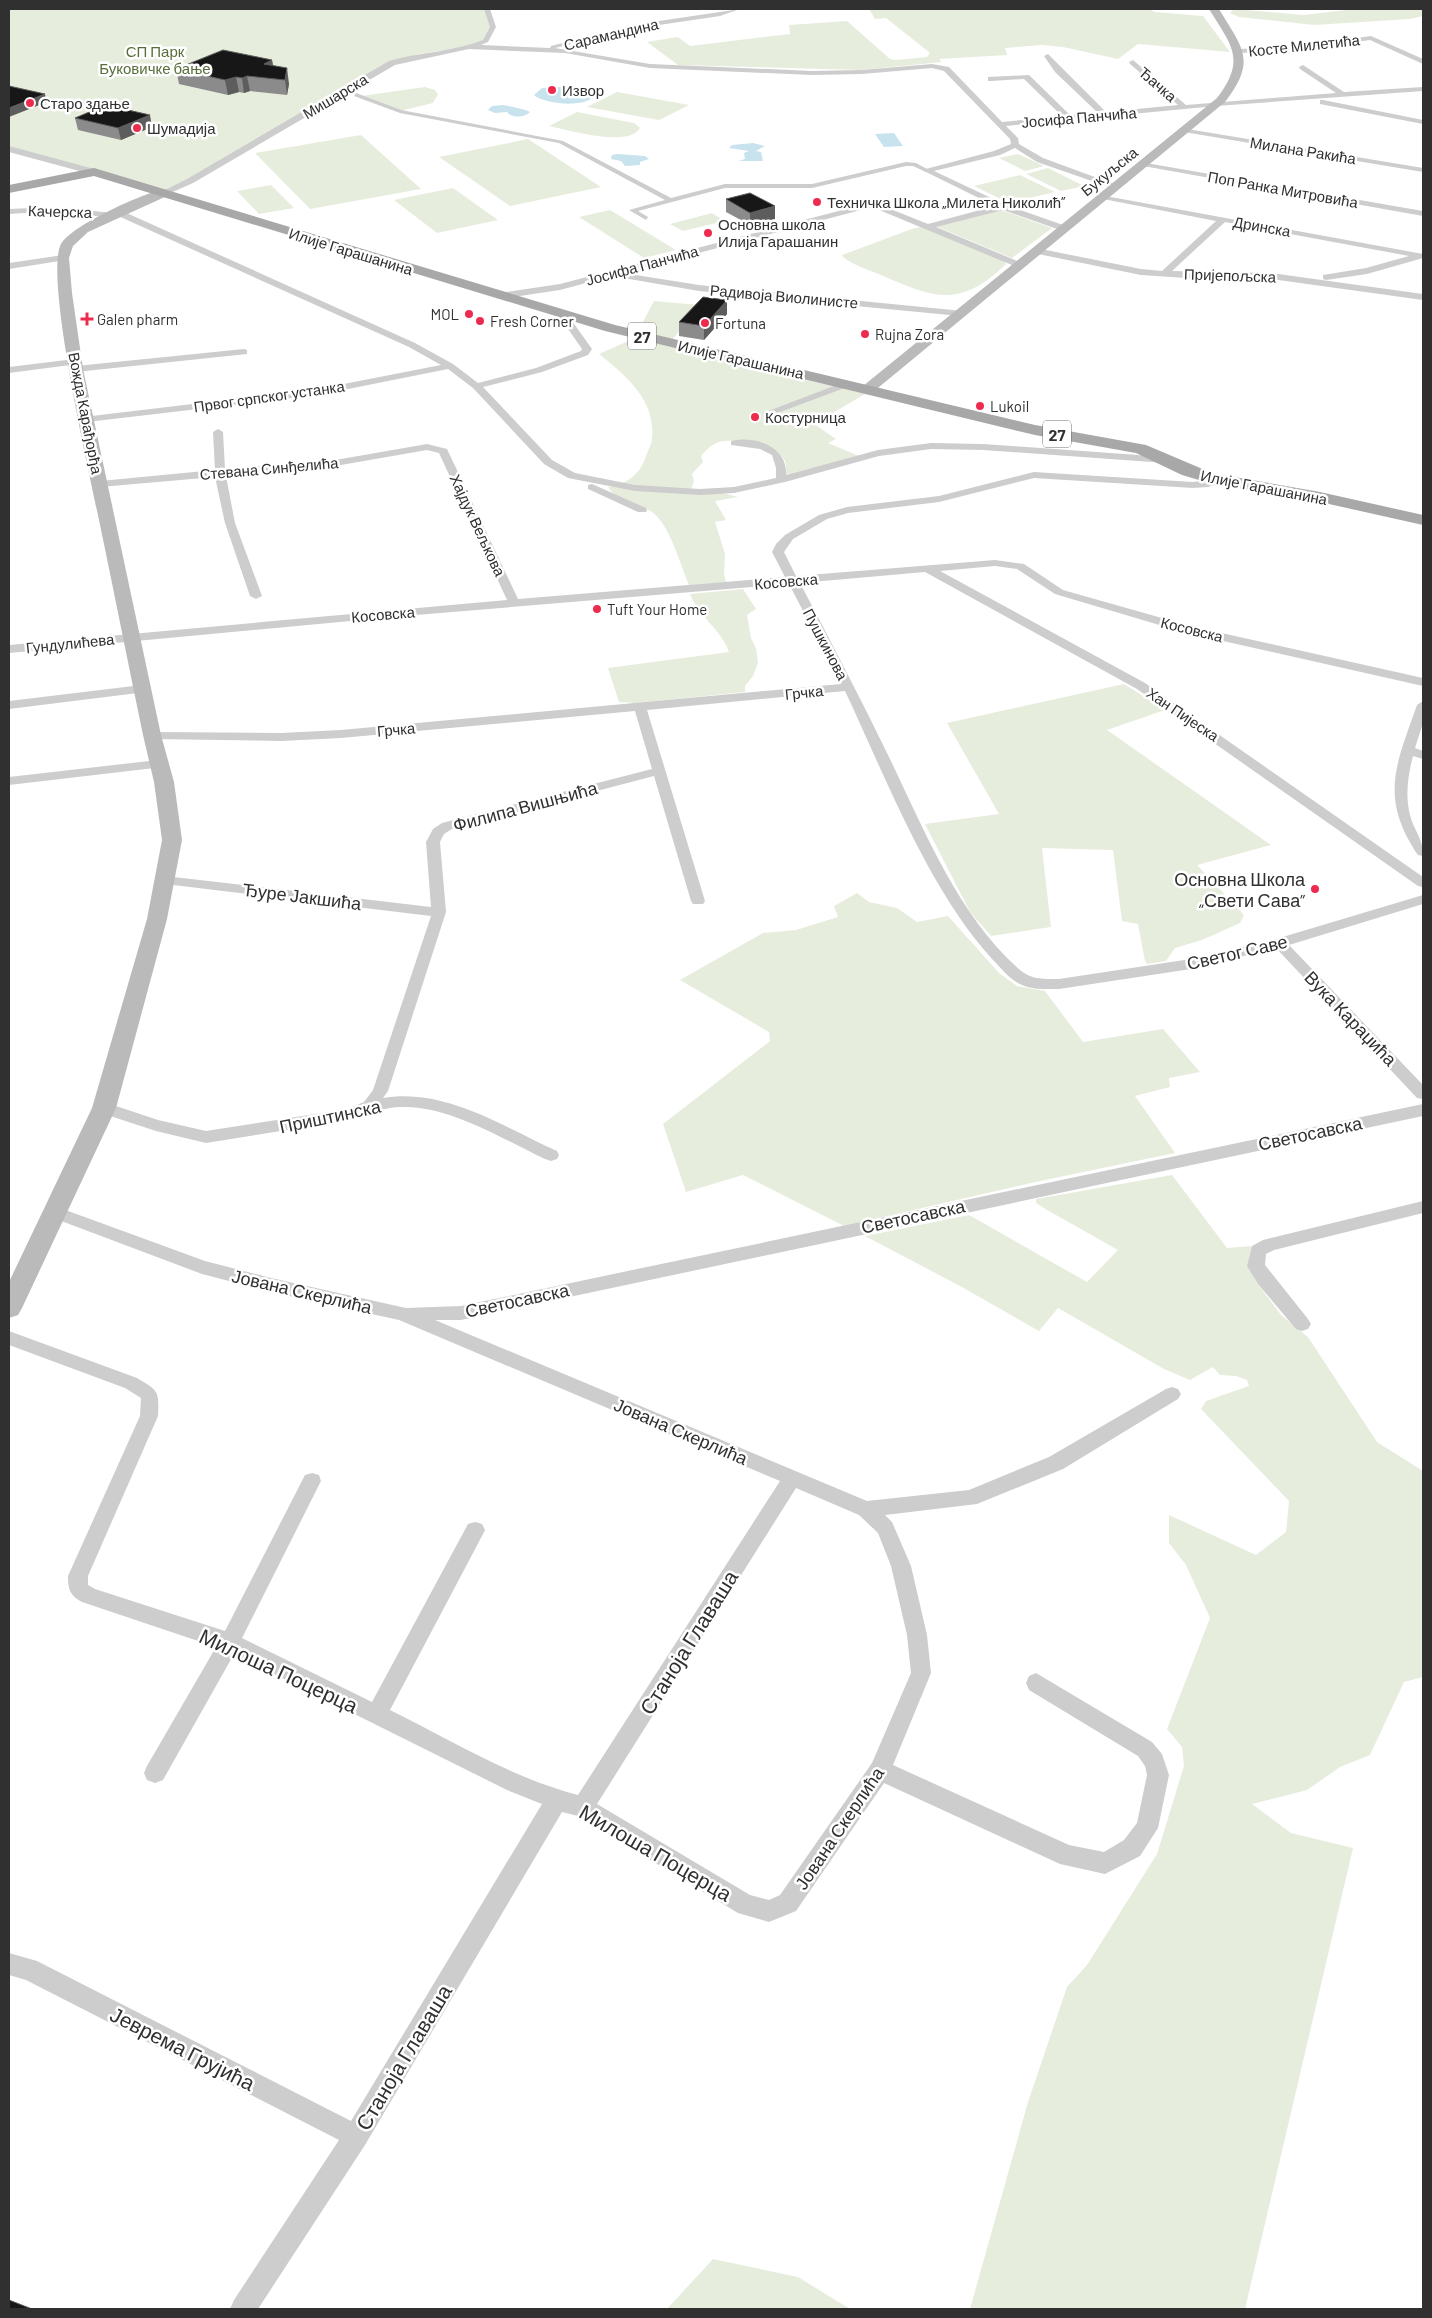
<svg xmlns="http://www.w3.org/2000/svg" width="1432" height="2318" font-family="Barlow,sans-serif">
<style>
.green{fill:#e7eddd}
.water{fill:#c8e3ee}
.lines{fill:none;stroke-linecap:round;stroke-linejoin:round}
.pedestrian{fill:#cdcdcd;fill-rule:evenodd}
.minor{fill:#cdcdcd;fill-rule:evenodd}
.tertiary{fill:#cdcdcd;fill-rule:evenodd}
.secondary{fill:#bababa;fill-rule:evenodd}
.primary{fill:#a8a8a8;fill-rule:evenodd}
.wall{fill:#8b8b8b}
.shaded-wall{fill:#5d5d5d}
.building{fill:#171717;stroke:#5d5d5d}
.poi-dot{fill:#ed2b4e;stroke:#fff;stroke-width:2}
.labels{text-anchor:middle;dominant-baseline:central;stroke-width:5;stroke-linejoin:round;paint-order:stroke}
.far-street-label{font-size:15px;fill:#303030;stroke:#fff}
.far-park-label{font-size:15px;fill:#586e3a;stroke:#fff}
.far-poi-label{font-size:15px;fill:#303030;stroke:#fff;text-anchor:start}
.shield{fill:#fff;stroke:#6e6e6e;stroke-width:1}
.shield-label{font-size:16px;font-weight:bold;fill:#303030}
.street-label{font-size:18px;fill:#303030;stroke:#fff}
.poi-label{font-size:18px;fill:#303030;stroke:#fff;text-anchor:end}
.near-street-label{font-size:21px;fill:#303030;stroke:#fff}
</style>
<rect width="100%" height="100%" fill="#fff"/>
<path class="green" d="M 9,9 L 487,9 L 493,27 L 486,41 L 469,47 L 418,54 L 395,64 L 163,193 L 9,150 Z
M 869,9 L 1149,9 L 1155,12 L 1203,16 L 1230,52 L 1138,44 L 1118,59 L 1063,47 L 1042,45 L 1005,48 L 1007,55 L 939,59 L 942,62 L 861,70 L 678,65 L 647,42 L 678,37 L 690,46 L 790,34 L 789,25 L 847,21 L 890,59 L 895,60 L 927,57 L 930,53 L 886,18 L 875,19 Z
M 1234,9 L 1304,15 L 1355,9 L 1423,9 L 1423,16 L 1410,19 L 1314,25 L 1239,17 L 1230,13 Z
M 425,87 L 435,90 L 438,94 L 433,103 L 400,111 L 361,96 Z
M 617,92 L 689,105 L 659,120 L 587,107 Z
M 577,112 L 634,123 L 640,128 C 629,148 568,130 549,126 Z
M 361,135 L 421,189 L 310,209 L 255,153 Z
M 528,139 L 601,187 L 510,206 L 439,157 Z
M 1018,154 L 1044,166 L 1025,171 L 999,158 Z
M 1048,168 L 1084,186 L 1061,191 L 1026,174 Z
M 1020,175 L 1055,192 L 1009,203 L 974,186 Z
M 271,185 L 294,208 L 259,214 L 237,191 Z
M 453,188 L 498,220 L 437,233 L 394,200 Z
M 610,210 L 676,250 L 644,258 L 579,217 Z
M 1001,210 L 1052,228 L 1012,258 L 935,226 Z
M 712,213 L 725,221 L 683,231 L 670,224 Z
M 921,227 L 1002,260 L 1006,264 C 961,308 935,299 881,275 C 869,270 853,265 843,257 L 842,255 L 912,229 Z
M 654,301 L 699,305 L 673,339 L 638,331 Z
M 635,338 L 865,394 L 814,424 L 836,439 L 828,443 L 859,456 L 785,475 C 786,472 786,467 786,464 C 781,443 736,438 719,442 C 712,444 706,450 701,456 L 703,462 L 692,474 L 694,481 L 692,487 L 683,493 L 723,493 L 738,497 L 715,501 L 726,520 L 715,522 L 725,554 L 724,574 L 726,582 L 689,585 C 680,564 670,525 652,512 C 639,503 616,501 608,487 C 627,484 640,475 646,456 C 648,450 652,444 652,438 C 656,400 625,375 599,354 Z
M 743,589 L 756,609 L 747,615 L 751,638 L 756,648 L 758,663 L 753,676 L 745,686 L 745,692 L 636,703 L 619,702 L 608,668 L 729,652 C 721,629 698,616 690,594 Z
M 1124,684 L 1165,710 L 1107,730 L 1271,845 L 1197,865 L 1244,915 L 1240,923 L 1202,940 L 1175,948 L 1166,961 L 1147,964 L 1145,961 L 1138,924 L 1122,921 L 1113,850 L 1042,848 L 1051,927 L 991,936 L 970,912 L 925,824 L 999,814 L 947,723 Z
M 857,893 L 869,902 L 897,908 L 917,922 L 948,916 L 999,973 L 1017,986 L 1045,991 L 1083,1042 L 1163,1029 L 1200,1072 L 1169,1078 L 1170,1087 L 1135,1096 L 1175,1153 L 1040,1181 L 844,1226 L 743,1175 L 686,1192 L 663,1124 L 770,1041 L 769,1032 L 680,980 L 763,933 L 796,930 L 838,917 L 834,906 Z
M 1172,1175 L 1227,1248 L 1252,1246 L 1249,1257 L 1255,1280 L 1281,1315 L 1308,1337 L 1377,1442 L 1423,1471 L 1423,1677 L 1404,1682 L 1370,1755 L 1340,1767 L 1307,1790 L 1252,1804 L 1291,1833 L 1353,1848 L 1245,2309 L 970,2309 L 1028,2102 L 1067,1987 L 1087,1965 L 1157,1854 L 1184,1766 L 1182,1747 L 1167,1729 L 1210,1618 L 1186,1565 L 1169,1543 L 1169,1515 L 1256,1555 L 1286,1532 L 1289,1501 L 1201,1409 L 1206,1401 L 1249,1386 L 1247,1380 L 1236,1376 L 1220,1375 L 1213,1367 L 1190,1380 L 1164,1369 L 1058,1308 L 1039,1331 L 960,1286 L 865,1236 L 969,1215 L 1087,1282 L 1118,1250 L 1047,1210 L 1036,1203 L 1036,1199 Z
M 713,2259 L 798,2277 L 850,2309 L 667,2309 Z"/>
<path class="water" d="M 562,87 L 586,92 L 584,94 L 590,96 L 591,99 C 579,107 544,104 534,95 L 542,88 Z
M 503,105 C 508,106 526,109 530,112 C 524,118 511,118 507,112 L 495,113 L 488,110 L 492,106 Z
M 894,133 L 903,146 L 884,147 L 875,134 Z
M 753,143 L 765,146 L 756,151 L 761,152 L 763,161 L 739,161 L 745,159 L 744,153 L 749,151 L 729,148 L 732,145 Z
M 617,154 L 645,156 L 649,159 L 640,162 L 640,165 L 625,166 L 621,161 L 611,159 L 612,155 Z"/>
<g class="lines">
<path class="pedestrian" d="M 356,93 L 401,110 L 563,141 L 671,198 L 725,184 L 812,184 L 906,162 L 916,163 L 929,170 L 926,172 L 913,166 L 906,166 L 812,188 L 725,188 L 638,211 L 648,217 L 646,220 L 629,210 L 665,200 L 559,143 L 400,113 L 354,96 Z"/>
<path class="minor" d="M 484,9 L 490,9 L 496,27 L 488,42 L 481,45 L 550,48 L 551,46 L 632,25 L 740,9 L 720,16 L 632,29 L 555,48 L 650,64 L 812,71 L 862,70 L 932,64 L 949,67 L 1002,122 L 1062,116 L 1024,79 L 991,81 L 988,81 L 988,77 L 1029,75 L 1070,115 L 1098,113 L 1055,72 L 1044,56 L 1048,54 L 1106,112 L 1178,105 L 1130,64 L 1129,62 L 1133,60 L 1186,105 L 1336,93 L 1300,69 L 1299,67 L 1303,65 L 1344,92 L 1423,87 L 1423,91 L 1216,106 L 1006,126 L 1018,138 L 1019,144 L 1043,158 L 1119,186 L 1112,188 L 1037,162 L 1015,148 L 1000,155 L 934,171 L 1006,205 L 1066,226 L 1066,230 L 1060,230 L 1003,210 L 936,227 L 1022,263 L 1022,267 L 1019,268 L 872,207 L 623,273 L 699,285 L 963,311 L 963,315 L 960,316 L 699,291 L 612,276 L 560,290 L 499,299 L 494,296 L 499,293 L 560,284 L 873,202 L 928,224 L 995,206 L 922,170 L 994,151 L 1011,144 L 1010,139 L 944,71 L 932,68 L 862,74 L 812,75 L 650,68 L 565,53 L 469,49 L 395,65 L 193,183 L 166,195 L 159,193 L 187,179 L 389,61 C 420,52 453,52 483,40 L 490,27 Z
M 1371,36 L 1423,59 L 1423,64 L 1370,40 L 1300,50 L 1239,53 L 1235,51 L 1239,49 L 1300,46 Z
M 1323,100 L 1423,120 L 1423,124 L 1320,104 L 1320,100 Z
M 1181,128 L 1423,168 L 1423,172 L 1184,132 L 1180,130 Z
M 1140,162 L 1423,211 L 1423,216 L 1143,166 L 1139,164 Z
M 1100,195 L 1423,254 L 1423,258 L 1367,274 L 1326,280 L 1323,279 L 1323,275 L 1366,268 L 1409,256 L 1225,222 L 1172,271 L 1271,273 L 1423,294 L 1423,300 L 1271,279 L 1201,279 L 1141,275 L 1033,253 L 1032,251 L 1036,248 L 1141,269 L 1162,271 L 1216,221 L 1103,199 L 1099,197 Z
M 55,207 L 113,213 L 114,210 L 120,210 L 415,343 L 453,364 L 478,383 L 536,368 L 581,351 L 582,349 L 559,316 L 567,314 L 592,349 L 588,355 L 542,372 L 483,387 L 552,460 L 575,473 L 635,485 L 700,489 L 734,487 L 776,478 L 776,468 L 772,455 L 760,449 L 731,445 L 731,441 C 756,435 788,447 786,475 L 878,450 L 931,443 L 983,444 L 1166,457 L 1171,460 L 1166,463 L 983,450 L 931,449 L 879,456 L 785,482 L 734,493 L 700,495 L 635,491 L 568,478 L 544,464 L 473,388 L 448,369 L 318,395 L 87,422 L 82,419 L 83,417 L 318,389 L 441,365 L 409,347 L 116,215 L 112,218 L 55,211 L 9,214 L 9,209 Z
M 63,255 L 67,258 L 66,260 L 9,269 L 9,263 Z
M 244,349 L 247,350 L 247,354 L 76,372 L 71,369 L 76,366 Z
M 75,359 L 78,360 L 78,364 L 9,373 L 9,367 Z
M 847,381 L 852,384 L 850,386 L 772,415 L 764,415 L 763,413 Z
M 218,429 L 223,432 L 225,469 L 341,459 L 427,444 L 447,449 L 518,599 L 785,577 L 772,552 L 776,544 L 785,535 L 819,515 L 847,507 L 939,496 L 1034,472 L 1193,482 L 1224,478 L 1224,482 L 1208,487 L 1193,488 L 1034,478 L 939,502 L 848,513 L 827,519 L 793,539 L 784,552 L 796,576 L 995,560 L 1024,564 L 1063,590 L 1190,626 L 1423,678 L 1423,686 L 1183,632 L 1055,594 L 1017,569 L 995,566 L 940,571 L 1145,683 L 1423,877 L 1423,887 L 1418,886 L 1137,689 L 925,572 L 800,583 C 830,640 860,697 888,755 C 923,827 958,916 1020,970 C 1032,980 1044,979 1059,979 L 1191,959 L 1276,939 L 1423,895 L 1423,904 L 1289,945 L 1423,1085 L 1423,1099 L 1417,1098 L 1276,948 L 1191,969 L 1059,989 C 1046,989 1034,990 1022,985 C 1010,980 1002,969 993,960 C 928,889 886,778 845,691 L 647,710 L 705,901 L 703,904 L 693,904 L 691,901 L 654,776 L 452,829 L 444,834 L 440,842 L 446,912 L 388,1091 L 383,1098 C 445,1088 502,1126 557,1151 L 559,1155 L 557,1159 L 551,1161 L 545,1159 C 502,1139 451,1106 402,1107 C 384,1107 367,1115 350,1120 L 206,1143 L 156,1131 L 98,1112 L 96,1108 L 98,1104 L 104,1102 L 158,1120 L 206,1131 L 347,1109 L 364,1102 L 373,1090 L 431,916 L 165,884 L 160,883 L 158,880 L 160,877 L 165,876 L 431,907 L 426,842 L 433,829 L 442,823 L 652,769 L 635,711 L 341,738 L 281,741 L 152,739 L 148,738 L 146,735 L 148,732 L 281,733 L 341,730 L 841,684 L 789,584 L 404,616 L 9,653 L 9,645 L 507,600 L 439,453 L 427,450 L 341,465 L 226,476 L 235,523 L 262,596 L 256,599 L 250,596 L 225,523 L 215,477 L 100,487 L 95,484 L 100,481 L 215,470 L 213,432 Z
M 592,484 L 646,508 L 647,510 L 646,512 L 638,512 L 588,489 L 588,485 Z
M 142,685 L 148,689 L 146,692 L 9,709 L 9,701 Z
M 1423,701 L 1423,723 L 1415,748 L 1423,751 L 1423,759 L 1413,756 C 1408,775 1405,796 1410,815 C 1414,831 1424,840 1423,856 L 1418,855 C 1379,797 1396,765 1417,705 Z
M 158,760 L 163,761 L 164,764 L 163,767 L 9,785 L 9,777 Z
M 1423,1104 L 1423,1116 L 461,1320 L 435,1320 L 867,1501 L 969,1490 L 1049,1457 L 1166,1389 L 1172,1387 L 1178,1389 L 1181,1394 L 1178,1399 L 1063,1469 L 977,1504 L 885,1515 L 892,1522 L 911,1566 L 927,1635 L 931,1673 L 893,1765 L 1069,1845 L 1104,1852 L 1124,1840 L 1137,1823 L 1147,1775 L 1145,1766 L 1138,1756 L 1029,1690 L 1026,1683 L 1029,1676 L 1036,1673 L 1152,1742 L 1162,1754 L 1169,1775 L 1158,1828 L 1140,1856 L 1105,1874 L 1060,1864 L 884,1783 L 796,1911 L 769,1922 L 738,1913 L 578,1816 L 562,1812 L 365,2145 L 258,2309 L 230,2309 L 234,2300 L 339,2140 L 26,1980 L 9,1975 L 9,1953 L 37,1961 L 351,2121 L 542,1804 L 507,1790 L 234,1654 L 163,1780 L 155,1783 L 147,1780 L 144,1773 L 147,1766 L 216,1647 L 82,1602 C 70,1595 68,1590 68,1576 L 140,1416 L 141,1398 L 125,1388 L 9,1345 L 9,1331 L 137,1378 C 159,1391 159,1391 158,1416 L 88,1576 L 88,1585 L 95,1589 L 225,1631 L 305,1475 L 312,1473 L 319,1475 L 321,1481 L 242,1638 L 372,1702 L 468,1524 L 475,1522 L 482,1524 L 485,1530 L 482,1536 L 390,1710 C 451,1740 512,1778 578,1795 L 780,1481 L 399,1320 L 271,1292 L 202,1274 L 48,1216 L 46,1212 L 48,1208 L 54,1206 L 60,1208 L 205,1261 L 271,1278 L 406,1308 L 461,1306 ZM 796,1488 L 859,1515 L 878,1533 L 891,1566 L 907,1635 L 911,1673 L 872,1763 L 780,1895 L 769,1900 L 750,1895 L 597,1804 Z
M 1423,1201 L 1423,1213 L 1274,1250 L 1266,1254 L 1265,1265 L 1308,1319 L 1311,1324 L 1308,1329 L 1302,1331 L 1296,1329 L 1258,1284 L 1247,1266 L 1252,1246 L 1263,1240 Z"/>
<path class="tertiary" d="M 9,146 L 98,170 L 99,172 L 94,175 L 9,152 Z"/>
<path class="secondary" d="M 1209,9 L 1219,9 C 1243,49 1257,60 1225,102 L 873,392 L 863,392 L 861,389 L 863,386 L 1217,98 C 1247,59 1231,45 1209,9 Z
M 163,189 L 169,193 L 167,196 L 88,232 L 73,246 L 69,258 L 72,293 L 83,369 L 161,735 L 174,782 L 182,840 L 167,919 L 116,1108 L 22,1308 L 18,1315 L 9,1318 L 9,1282 L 92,1108 L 147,919 L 162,840 L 154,782 L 143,735 C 128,663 114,592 99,520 C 90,475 44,276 61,244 C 72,225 140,195 163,189 Z"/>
<path class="primary" d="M 94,168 L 615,325 L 1035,425 L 1146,445 L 1212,473 L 1320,492 L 1423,515 L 1423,525 L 1320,502 L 1209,483 L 1182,475 L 1136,453 L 1035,435 L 605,331 L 94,176 L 9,193 L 9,185 Z"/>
</g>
<path class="wall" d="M 272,60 L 273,66 L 289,84 L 287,95 L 250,91 L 244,93 L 239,92 L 228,95 L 179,84 L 176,69 Z
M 75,118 L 152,127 L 121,140 L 78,130 Z
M 726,199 L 775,219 L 750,225 L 726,212 Z
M 727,300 L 727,314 L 704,340 L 679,336 L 679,322 Z"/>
<path class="shaded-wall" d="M 272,60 L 275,75 L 264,64 Z
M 287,68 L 289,84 L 287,95 L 285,80 Z
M 247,76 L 250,91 L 244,93 L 242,78 Z
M 236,77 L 239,92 L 228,95 L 225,80 Z
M 45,94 L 47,102 L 9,117 L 9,108 Z
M 150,115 L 152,127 L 121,140 L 118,128 Z
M 775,206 L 775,219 L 750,225 L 750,213 Z
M 727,300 L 727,314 L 704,340 L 704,326 Z"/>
<path class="building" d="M 223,50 L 272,60 L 264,64 L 287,68 L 285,80 L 247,76 L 242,78 L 236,77 L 225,80 L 176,69 Z
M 9,86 L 45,94 L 9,108 Z
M 106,105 L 150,115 L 118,128 L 75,118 Z
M 750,193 L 775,206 L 750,213 L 726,199 Z
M 703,297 L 727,300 L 704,326 L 679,322 Z
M 9,2300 L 32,2309 L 9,2309 Z"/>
<g class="poi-dot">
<circle cx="552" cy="90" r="5"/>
<circle cx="30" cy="103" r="5"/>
<circle cx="137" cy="128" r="5"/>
<circle cx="817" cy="202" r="5"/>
<circle cx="708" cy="233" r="5"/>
<circle cx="469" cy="314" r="5"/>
<path d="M84.5 311.5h5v5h5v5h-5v5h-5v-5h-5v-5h5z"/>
<circle cx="480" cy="321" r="5"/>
<circle cx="705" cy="323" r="5"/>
<circle cx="865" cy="334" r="5"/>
<circle cx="980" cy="406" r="5"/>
<circle cx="755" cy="417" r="5"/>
<circle cx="597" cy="609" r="5"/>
<circle cx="1315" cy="889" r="5"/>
</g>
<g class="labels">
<g class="far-street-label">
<text transform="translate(611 34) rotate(-13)">Сарамандина</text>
<text transform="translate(1304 45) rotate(-6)">Косте Милетића</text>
<text transform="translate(1158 84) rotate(41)">Ђачка</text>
<text transform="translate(335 96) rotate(-31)">Мишарска</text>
<text transform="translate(1079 117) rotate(-5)">Јосифа Панчића</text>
<text transform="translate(1303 150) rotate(9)">Милана Ракића</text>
<text transform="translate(1109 171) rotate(-39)">Букуљска</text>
<text transform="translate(1283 189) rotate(10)">Поп Ранка Митровића</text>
<text transform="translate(60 211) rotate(2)">Качерска</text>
<text transform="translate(1262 226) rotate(10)">Дринска</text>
<text transform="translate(351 251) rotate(17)">Илије Гарашанина</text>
<text transform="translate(642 265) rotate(-15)">Јосифа Панчића</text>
<text transform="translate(1230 275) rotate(2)">Пријепољска</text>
<text transform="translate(784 296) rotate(5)">Радивоја Виолинисте</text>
<text transform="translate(741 359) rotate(13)">Илије Гарашанина</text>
<text transform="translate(269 396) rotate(-8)">Првог српског устанка</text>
<text transform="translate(86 413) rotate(79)">Вожда Карађорђа</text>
<text transform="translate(269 468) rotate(-5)">Стевана Синђелића</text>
<text transform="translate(1264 487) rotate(11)">Илије Гарашанина</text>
<text transform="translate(478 525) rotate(65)">Хајдук Вељкова</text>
<text transform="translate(786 581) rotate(-5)">Косовска</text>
<text transform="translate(383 614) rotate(-5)">Косовска</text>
<text transform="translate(1192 629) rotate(14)">Косовска</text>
<text transform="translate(70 643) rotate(-6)">Гундулићева</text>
<text transform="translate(826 644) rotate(62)">Пушкинова</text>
<text transform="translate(804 692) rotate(-6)">Грчка</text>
<text transform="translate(1183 714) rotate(34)">Хан Пијеска</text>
<text transform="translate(396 729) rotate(-5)">Грчка</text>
</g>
<g class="far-park-label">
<text x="155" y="51">СП Парк<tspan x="155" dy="17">Буковичке бање</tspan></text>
</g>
<g class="far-poi-label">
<text x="562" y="90">Извор</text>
<text x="40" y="103">Старо здање</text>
<text x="147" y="128">Шумадија</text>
<text x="827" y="202">Техничка Школа „Милета Николић”</text>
<text x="718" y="224">Основна школа<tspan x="718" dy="17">Илија Гарашанин</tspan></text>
<text x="459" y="314" text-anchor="end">MOL</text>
<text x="97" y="319">Galen pharm</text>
<text x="490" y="321">Fresh Corner</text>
<text x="715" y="323">Fortuna</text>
<text x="875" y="334">Rujna Zora</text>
<text x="990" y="406">Lukoil</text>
<text x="765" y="417">Костурница</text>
<text x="607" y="609">Tuft Your Home</text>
</g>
<g class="shield">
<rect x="628" y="322.5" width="28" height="27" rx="4"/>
<rect x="1043" y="420.5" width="28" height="27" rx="4"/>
</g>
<g class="shield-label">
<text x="642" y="336">27</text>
<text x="1057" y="434">27</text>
</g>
<g class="street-label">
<text transform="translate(525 806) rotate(-15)">Филипа Вишњића</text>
<text transform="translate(302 896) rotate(7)">Ђуре Јакшића</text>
<text transform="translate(1237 952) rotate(-13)">Светог Саве</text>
<text transform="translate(1351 1018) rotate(46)">Вука Караџића</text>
<text transform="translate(330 1116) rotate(-12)">Приштинска</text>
<text transform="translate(1310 1133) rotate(-12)">Светосавска</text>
<text transform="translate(913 1216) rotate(-12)">Светосавска</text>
<text transform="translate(302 1291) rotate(13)">Јована Скерлића</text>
<text transform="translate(517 1300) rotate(-12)">Светосавска</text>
<text transform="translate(681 1431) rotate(23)">Јована Скерлића</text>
<text transform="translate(839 1828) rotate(-56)">Јована Скерлића</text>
</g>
<g class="poi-label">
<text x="1305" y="879">Основна Школа<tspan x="1305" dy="21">„Свети Сава”</tspan></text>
</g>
<g class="near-street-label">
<text transform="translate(688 1642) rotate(-58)">Станоја Главаша</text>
<text transform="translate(279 1670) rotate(25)">Милоша Поцерца</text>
<text transform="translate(656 1852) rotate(30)">Милоша Поцерца</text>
<text transform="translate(183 2048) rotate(27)">Јеврема Грујића</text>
<text transform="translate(403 2057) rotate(-59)">Станоја Главаша</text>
</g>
</g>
<rect width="1432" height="2318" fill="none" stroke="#303030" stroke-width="20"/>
</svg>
